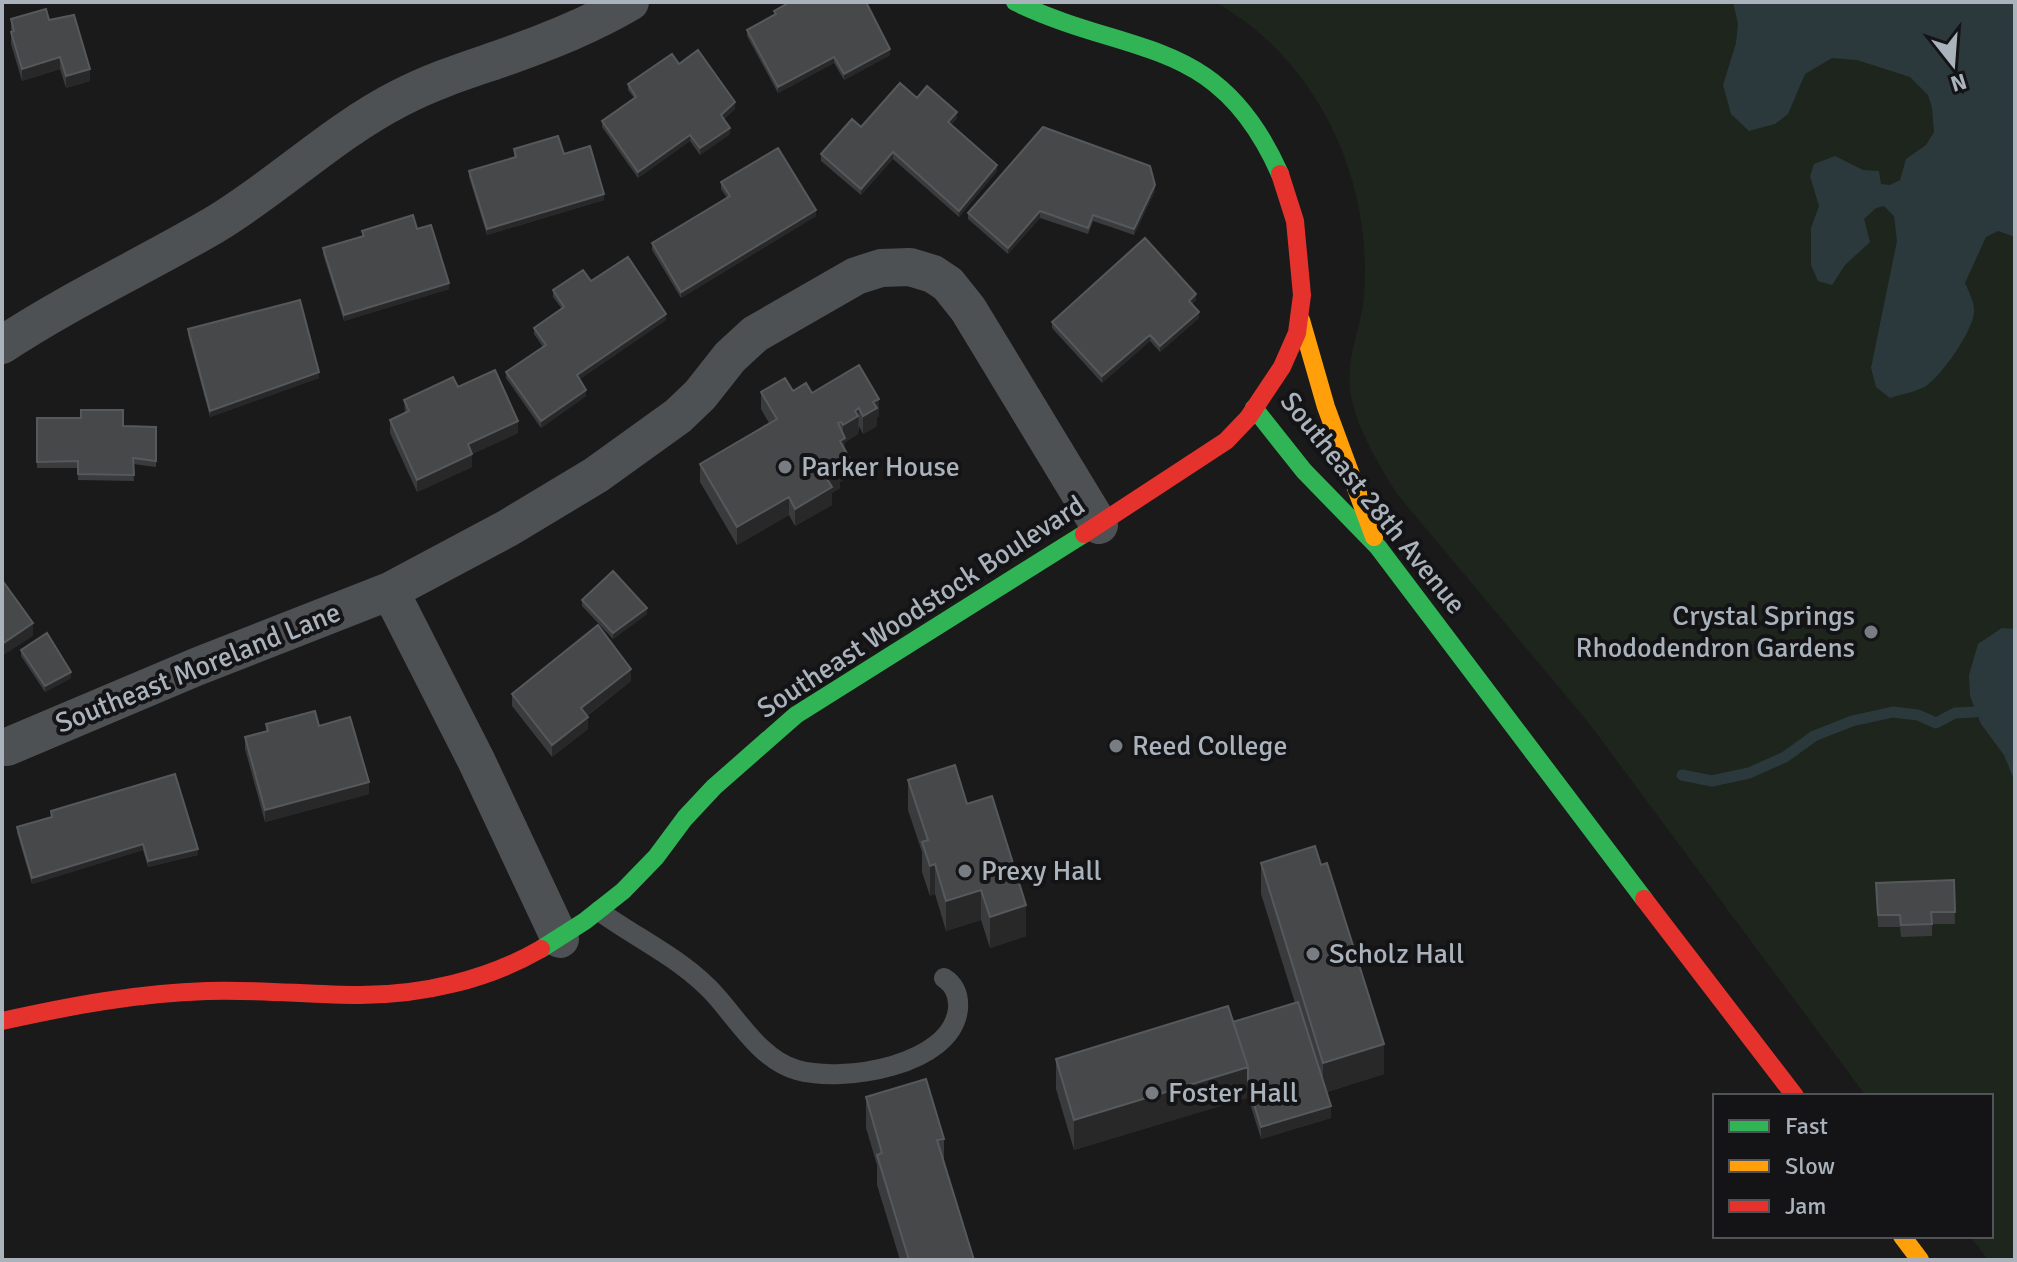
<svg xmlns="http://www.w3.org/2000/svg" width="2017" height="1262" font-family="Signika,sans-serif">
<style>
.green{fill:#1d251d}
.water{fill:#2b393d}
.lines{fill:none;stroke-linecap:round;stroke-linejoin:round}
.stream{stroke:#2b393d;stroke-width:11}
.lane{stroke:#4e5153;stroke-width:20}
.street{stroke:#4e5153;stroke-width:38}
.fast{stroke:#30b455;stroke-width:18}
.slow{stroke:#ff9f0a;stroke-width:18}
.jam{stroke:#e5322d;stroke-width:18}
.wall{fill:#3a3b3d}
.shaded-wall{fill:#282829}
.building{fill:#46484a;stroke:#56595c;stroke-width:2}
.poi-dot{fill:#787d83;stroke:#141417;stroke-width:3}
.labels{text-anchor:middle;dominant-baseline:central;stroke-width:8;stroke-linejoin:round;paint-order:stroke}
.poi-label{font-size:28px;fill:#aab3bc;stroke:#141417;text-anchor:start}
.street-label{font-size:28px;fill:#aab3bc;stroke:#141417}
</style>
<rect width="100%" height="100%" fill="#1a1a1a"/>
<path class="green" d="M 1215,2 L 2015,2 L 2015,1260 L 1988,1260 L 1970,1236 L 1991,1236 L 1991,1096 L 1866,1096 L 1588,722 L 1397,494 C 1379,465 1360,434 1352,401 C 1343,360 1361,333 1364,294 C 1373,179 1317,59 1215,2 Z"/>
<path class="water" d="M 1733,2 L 2015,2 L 2015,237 L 1998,231 L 1986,237 L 1965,283 C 1969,292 1975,303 1974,313 C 1972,332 1942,375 1926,386 C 1916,392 1902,394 1890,398 L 1876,387 L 1871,368 L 1897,241 L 1894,216 L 1884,206 L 1876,208 L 1864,219 L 1870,242 L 1845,265 L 1832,285 L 1818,281 L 1811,265 L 1811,228 L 1819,206 L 1810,176 L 1814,164 L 1835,156 L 1863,170 L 1879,171 L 1881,184 L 1890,185 L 1900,180 L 1906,159 L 1926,145 L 1934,132 L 1932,108 L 1928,95 L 1910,77 L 1857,60 L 1832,58 L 1805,74 L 1788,114 L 1775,124 L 1749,131 L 1731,114 L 1723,85 L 1736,43 L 1738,24 Z
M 2002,628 L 2015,629 L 2015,782 L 2004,755 L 1981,724 L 1970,696 L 1969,675 L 1978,644 Z"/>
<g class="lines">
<path class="stream" d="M 1682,775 L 1712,781 L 1749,773 L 1785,757 L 1814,736 L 1852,721 L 1893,712 L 1918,715 L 1936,723 L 1955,713 L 1975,712"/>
<path class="lane" d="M 599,911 C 639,940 685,960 717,997 C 739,1022 763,1061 797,1070 C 843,1083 952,1066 958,1009 C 959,996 955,985 944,978"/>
<path class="street" d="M 2,345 C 70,300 144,266 214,225 C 279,186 333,132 400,98 C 434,80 471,69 508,56 C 550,41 591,25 630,2
M 390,591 L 476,760 L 560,939
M 7,747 L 196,667 L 390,591 L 508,528 L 596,475 L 678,416 L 700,395 L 730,357 L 755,334 L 856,276 L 881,268 L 910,267 L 933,274 L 948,284 L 968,309 L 1099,525"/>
<path class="fast" d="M 1015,2 C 1132,58 1218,34 1280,174
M 1254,408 L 1304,471 L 1378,547 L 1644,899
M 541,949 L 585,921 L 623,891 L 656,857 L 685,818 L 714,787 L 796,715 L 1084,534"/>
<path class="slow" d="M 1301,320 L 1326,407 L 1374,537
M 1902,1236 L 1920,1260"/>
<path class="jam" d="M 1084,534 L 1226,441 L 1248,418 L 1282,367 L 1297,333 L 1302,295 L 1295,221 L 1280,174
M 1644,899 L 1795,1096
M 2,1021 C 70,1006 138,993 207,991 C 258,989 309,995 360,995 C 422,995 487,980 541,949"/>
</g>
<path class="wall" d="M 774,11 L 890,55 L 844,80 L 834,63 L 778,93 L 747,36 L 747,30 L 774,15 Z
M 11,19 L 49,20 L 90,81 L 66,88 L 60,69 L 22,81 L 11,44 Z
M 679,64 L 735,109 L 724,119 L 730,134 L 700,155 L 690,141 L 638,178 L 602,127 L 602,121 L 634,98 L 628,90 L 628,84 Z
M 917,98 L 957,118 L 951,125 L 997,171 L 959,217 L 893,159 L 861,195 L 821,161 L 821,154 L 861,127 Z
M 514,149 L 564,154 L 604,200 L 487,235 L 469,177 L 469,171 L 514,158 Z
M 721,182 L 816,216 L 681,298 L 652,250 L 652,243 L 727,198 L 721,189 Z
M 1155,191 L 1134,235 L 1093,221 L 1088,234 L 1040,218 L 1008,254 L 968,219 L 968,213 Z
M 417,229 L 449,289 L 344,321 L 323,254 L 323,248 L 362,236 L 362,231 Z
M 591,281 L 666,320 L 580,379 L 586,396 L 541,428 L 506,378 L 506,372 L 543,347 L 534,334 L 534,328 L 562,309 L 553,297 L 553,290 Z
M 1196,300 L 1192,304 L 1199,318 L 1160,352 L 1150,341 L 1102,383 L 1052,328 L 1052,322 Z
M 188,329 L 319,378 L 210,417 L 188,335 Z
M 458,387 L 518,433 L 472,454 L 472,467 L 417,492 L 390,433 L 390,420 L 405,413 L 404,400 Z
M 793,391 L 812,393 L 879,416 L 877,417 L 877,426 L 863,434 L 859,426 L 858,434 L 845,442 L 845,449 L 850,476 L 840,482 L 840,488 L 832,493 L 832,505 L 795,526 L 789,515 L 737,545 L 700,482 L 700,464 L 769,423 L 761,409 L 761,392 Z
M 37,418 L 123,426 L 156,427 L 156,467 L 133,464 L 134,481 L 78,480 L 78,468 L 37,468 Z
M 582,600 L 647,614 L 613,639 L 582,606 Z
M 21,650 L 71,678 L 45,692 L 21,656 Z
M 631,681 L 587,716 L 588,729 L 552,757 L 512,706 L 512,694 Z
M 266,724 L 319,726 L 369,794 L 265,822 L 245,749 L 245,737 L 266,731 Z
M 908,780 L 967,804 L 1026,936 L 990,948 L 981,920 L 946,931 L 935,894 L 930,896 L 922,872 L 922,852 L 908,810 Z
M 51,811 L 198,855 L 148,867 L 143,850 L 32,884 L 17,833 L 17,827 L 51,817 Z
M 1261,863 L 1384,1074 L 1327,1092 L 1331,1118 L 1261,1139 L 1248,1097 L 1074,1150 L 1056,1089 L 1056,1059 L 1233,1022 L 1295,1003 L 1261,894 Z
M 1954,880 L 1955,924 L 1932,924 L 1932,936 L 1901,937 L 1900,927 L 1878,927 L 1876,883 Z
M 866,1097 L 944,1139 L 944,1161 L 974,1260 L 900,1260 L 877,1185 L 877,1165 L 866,1128 Z"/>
<path class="shaded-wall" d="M 890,49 L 890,55 L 844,80 L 844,74 Z
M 60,57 L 60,69 L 22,81 L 22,69 Z
M 834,57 L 834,63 L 778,93 L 778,87 Z
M 90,69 L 90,81 L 66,88 L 66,76 Z
M 735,102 L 735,109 L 721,121 L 721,115 Z
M 957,112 L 957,118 L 948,128 L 948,122 Z
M 730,128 L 730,134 L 700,155 L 700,148 Z
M 690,135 L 690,141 L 638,178 L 638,172 Z
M 893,152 L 893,159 L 861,195 L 861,189 Z
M 997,165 L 997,171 L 959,217 L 959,211 Z
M 1155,185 L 1155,191 L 1134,235 L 1134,229 Z
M 604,194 L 604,200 L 487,235 L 487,229 Z
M 816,210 L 816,216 L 681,298 L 681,292 Z
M 1040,211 L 1040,218 L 1008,254 L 1008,248 Z
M 449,283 L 449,289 L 344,321 L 344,315 Z
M 1196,294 L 1196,300 L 1189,307 L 1189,301 Z
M 1199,312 L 1199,318 L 1160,352 L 1160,346 Z
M 666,314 L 666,320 L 577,381 L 577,375 Z
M 1150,335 L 1150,341 L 1102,383 L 1102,376 Z
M 319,372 L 319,378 L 210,417 L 210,411 Z
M 586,390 L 586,396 L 541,428 L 541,421 Z
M 879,399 L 879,416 L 877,417 L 877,426 L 863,434 L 863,416 L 873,402 Z
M 859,408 L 858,434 L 845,442 L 845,455 L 840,441 L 843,439 L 843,425 L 855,411 Z
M 518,421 L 518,433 L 468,456 L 468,444 Z
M 472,454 L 472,467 L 417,492 L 417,480 Z
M 850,459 L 850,476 L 840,482 L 840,488 L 832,493 L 832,505 L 795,526 L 795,509 L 827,479 L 837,466 Z
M 789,497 L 789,515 L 737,545 L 737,527 Z
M 647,608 L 647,614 L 613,639 L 613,633 Z
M 33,623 L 33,636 L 2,656 L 2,644 Z
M 631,669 L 631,681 L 581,720 L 581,708 Z
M 71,672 L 71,678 L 45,692 L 45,686 Z
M 588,717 L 588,729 L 552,757 L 552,745 Z
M 369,782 L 369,794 L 265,822 L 265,810 Z
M 143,844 L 143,850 L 32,884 L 32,878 Z
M 198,849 L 198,855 L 148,867 L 148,861 Z
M 935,864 L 935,894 L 930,896 L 930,866 Z
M 981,890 L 981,920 L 946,931 L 946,901 Z
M 1026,905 L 1026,936 L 990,948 L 990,917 Z
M 1384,1044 L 1384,1074 L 1323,1093 L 1323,1063 Z
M 1248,1067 L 1248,1098 L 1074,1150 L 1074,1120 Z
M 1331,1106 L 1331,1118 L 1261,1139 L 1261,1127 Z"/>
<path class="building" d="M 790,2 L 866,2 L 890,49 L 844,74 L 834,57 L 778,87 L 747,30 L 776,14 L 774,11 Z
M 46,9 L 49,20 L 74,15 L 90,69 L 66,76 L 60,57 L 22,69 L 11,32 L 14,31 L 11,19 Z
M 698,50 L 735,102 L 721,115 L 730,128 L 700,148 L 690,135 L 638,172 L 602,121 L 636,97 L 628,84 L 672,54 L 679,64 Z
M 900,83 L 917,98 L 927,86 L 957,112 L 948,122 L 997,165 L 959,211 L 893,152 L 861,189 L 821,154 L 852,119 L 861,127 Z
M 1043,127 L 1150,166 L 1155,185 L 1134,229 L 1093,215 L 1088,228 L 1040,211 L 1008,248 L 968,213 Z
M 558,136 L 564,154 L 590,146 L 604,194 L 487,229 L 469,171 L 516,157 L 514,149 Z
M 778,148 L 816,210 L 681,292 L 652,243 L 730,196 L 721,182 Z
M 413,215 L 417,229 L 431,225 L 449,283 L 344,315 L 323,248 L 364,236 L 362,231 Z
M 1145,238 L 1196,294 L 1189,301 L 1199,312 L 1160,346 L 1150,335 L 1102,376 L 1052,322 Z
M 628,257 L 666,314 L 577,375 L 586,390 L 541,421 L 506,372 L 546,345 L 534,328 L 564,307 L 553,290 L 583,270 L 591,281 Z
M 300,300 L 319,372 L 210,411 L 188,329 Z
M 859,365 L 879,399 L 873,402 L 877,408 L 863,416 L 859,408 L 855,411 L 858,416 L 843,425 L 841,422 L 838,423 L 845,438 L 840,441 L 850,459 L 837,466 L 840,471 L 827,479 L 832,487 L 795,509 L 789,497 L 737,527 L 700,464 L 777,419 L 761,392 L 785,378 L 793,391 L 806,383 L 812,393 Z
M 495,370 L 518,421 L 468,444 L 472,454 L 417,480 L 390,420 L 409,411 L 404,400 L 453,377 L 458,387 Z
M 81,410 L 123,410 L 123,426 L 156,427 L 156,461 L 133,458 L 134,475 L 78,474 L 78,461 L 37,462 L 37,418 L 81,418 Z
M 613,571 L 647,608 L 613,633 L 582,600 Z
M 2,580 L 33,623 L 2,644 Z
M 598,625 L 631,669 L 581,708 L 588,717 L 552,745 L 512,694 Z
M 47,633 L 71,672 L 45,686 L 21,650 Z
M 315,711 L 319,726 L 350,717 L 369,782 L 265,810 L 245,737 L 268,731 L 266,724 Z
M 955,765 L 967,804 L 992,796 L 1026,905 L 990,917 L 981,890 L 946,901 L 935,864 L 930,866 L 922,842 L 928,840 L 908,780 Z
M 175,774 L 198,849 L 148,861 L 143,844 L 32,878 L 17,827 L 52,817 L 51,811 Z
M 1315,846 L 1321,865 L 1327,863 L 1384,1044 L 1323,1063 L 1261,863 Z
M 1954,880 L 1955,912 L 1931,912 L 1932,924 L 1901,925 L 1900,915 L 1878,915 L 1876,883 Z
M 1298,1002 L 1331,1106 L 1261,1127 L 1248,1085 L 1248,1067 L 1233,1022 Z
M 1228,1006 L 1248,1067 L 1074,1120 L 1056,1059 Z
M 926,1079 L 944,1139 L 937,1140 L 974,1260 L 909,1260 L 877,1155 L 882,1153 L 866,1097 Z"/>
<g class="poi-dot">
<circle cx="785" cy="467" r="8"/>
<circle cx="1871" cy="632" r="8"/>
<circle cx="1116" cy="746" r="8"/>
<circle cx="965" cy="871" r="8"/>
<circle cx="1313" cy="954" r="8"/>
<circle cx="1152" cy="1093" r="8"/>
</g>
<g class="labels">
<g class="poi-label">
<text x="801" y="467">Parker House</text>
<text x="1855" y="616" text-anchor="end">Crystal Springs<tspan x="1855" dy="32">Rhododendron Gardens</tspan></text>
<text x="1132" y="746">Reed College</text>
<text x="981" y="871">Prexy Hall</text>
<text x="1329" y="954">Scholz Hall</text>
<text x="1168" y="1093">Foster Hall</text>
</g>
<g class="street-label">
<text transform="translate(1373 503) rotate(51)">Southeast 28th Avenue</text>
<text transform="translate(921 607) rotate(-33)">Southeast Woodstock Boulevard</text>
<text transform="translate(198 668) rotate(-22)">Southeast Moreland Lane</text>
</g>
</g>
<rect width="2017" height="1262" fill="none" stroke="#aab3bc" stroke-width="8"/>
<rect x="1713" y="1094" width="280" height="144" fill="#141417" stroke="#505459" stroke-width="2"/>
<rect x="1729" y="1120" width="40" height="12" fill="#30b455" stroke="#505459" stroke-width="2"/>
<text x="1785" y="1134" font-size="24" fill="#aab3bc">Fast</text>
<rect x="1729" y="1160" width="40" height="12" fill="#ff9f0a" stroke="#505459" stroke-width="2"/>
<text x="1785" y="1174" font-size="24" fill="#aab3bc">Slow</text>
<rect x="1729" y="1200" width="40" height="12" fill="#e5322d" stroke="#505459" stroke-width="2"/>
<text x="1785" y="1214" font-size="24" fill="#aab3bc">Jam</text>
<g transform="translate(1953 64) rotate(163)" stroke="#141417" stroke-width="6" paint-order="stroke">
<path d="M0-6L14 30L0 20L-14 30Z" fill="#aab3bc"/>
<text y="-12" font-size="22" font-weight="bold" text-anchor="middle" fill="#aab3bc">N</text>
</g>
</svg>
